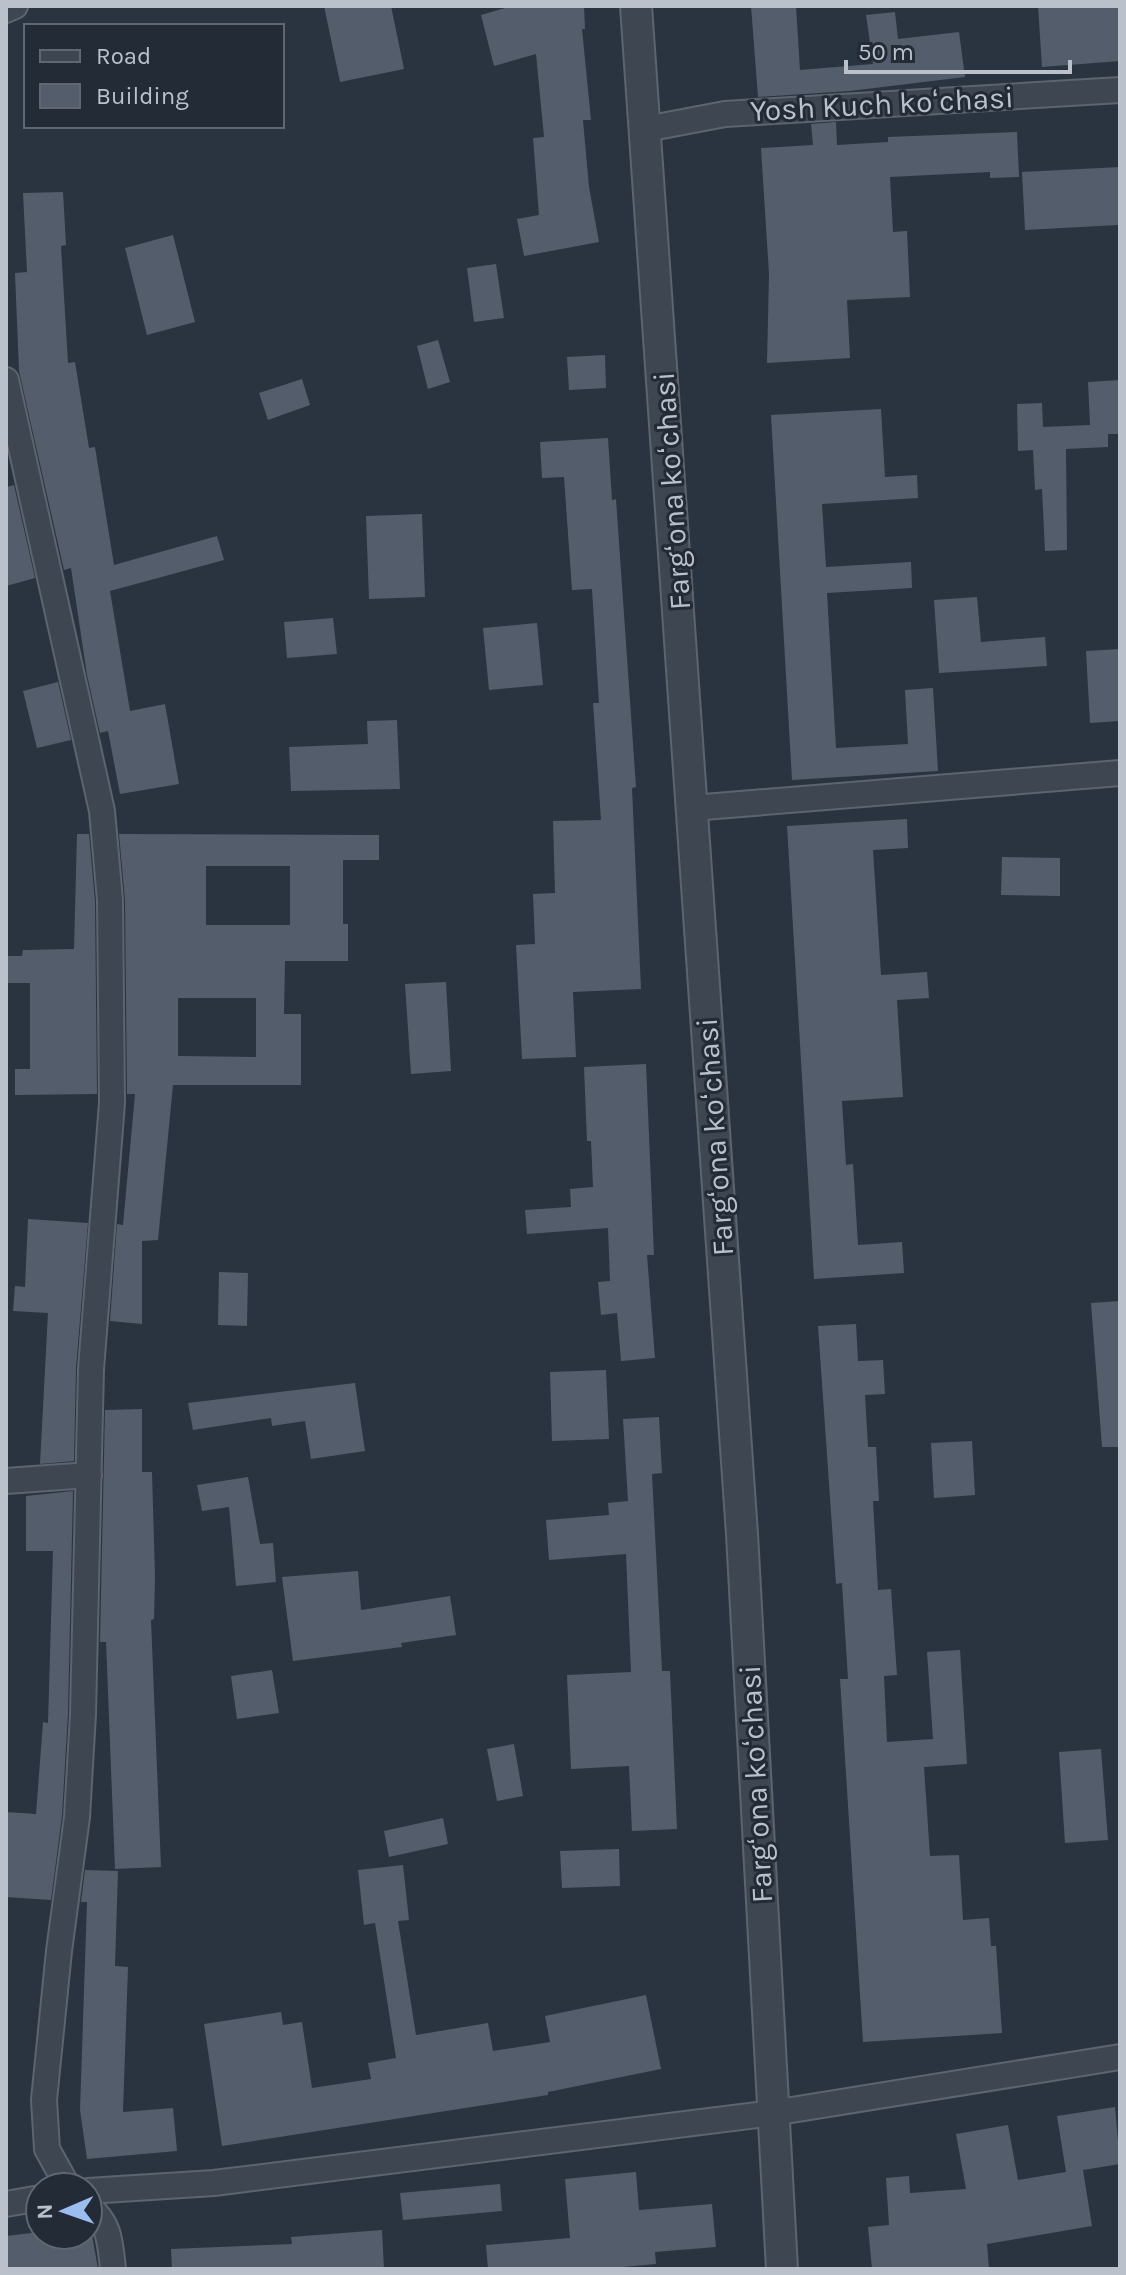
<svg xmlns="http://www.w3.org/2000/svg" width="1126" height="2275" font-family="Karla,sans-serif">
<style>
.building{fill:#535d6b;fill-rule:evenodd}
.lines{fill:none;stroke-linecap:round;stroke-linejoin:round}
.minor-casing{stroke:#5c646e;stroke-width:28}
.tertiary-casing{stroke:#5c646e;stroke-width:34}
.minor{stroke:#3e4651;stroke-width:24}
.tertiary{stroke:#3e4651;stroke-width:30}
.labels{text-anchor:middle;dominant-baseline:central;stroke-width:6;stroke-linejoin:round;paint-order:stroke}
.street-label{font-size:30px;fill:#bbc1cb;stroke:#222b36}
</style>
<rect width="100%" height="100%" fill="#2a3441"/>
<path class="building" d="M 324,6 L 391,6 L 404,69 L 340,82 Z
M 512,6 L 584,6 L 585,29 L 582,29 L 591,120 L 583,120 L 589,187 L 599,242 L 524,256 L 517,219 L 539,215 L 533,138 L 544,137 L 536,54 L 494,66 L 481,15 Z
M 751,6 L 796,6 L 800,70 L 873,64 L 866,15 L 895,12 L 898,39 L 959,32 L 965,77 L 850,91 L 758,97 Z
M 1038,6 L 1120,6 L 1120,61 L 1042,67 Z
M 836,122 L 837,145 L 888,142 L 888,137 L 1017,132 L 1019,177 L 990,178 L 990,172 L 890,177 L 893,232 L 907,231 L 910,297 L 847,300 L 850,358 L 767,363 L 769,274 L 761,148 L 813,145 L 811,124 Z
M 1120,167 L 1118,225 L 1025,230 L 1022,172 Z
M 63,192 L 66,245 L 61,246 L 68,363 L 75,362 L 89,448 L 95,447 L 114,565 L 217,536 L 224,560 L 110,591 L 130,711 L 165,704 L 179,784 L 120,794 L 108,731 L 100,733 L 87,675 L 71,568 L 64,570 L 19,371 L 15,273 L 27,272 L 23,193 Z
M 173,235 L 195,322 L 147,335 L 125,248 Z
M 496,264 L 504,318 L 474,322 L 467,268 Z
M 438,340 L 450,382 L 428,389 L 417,346 Z
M 605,355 L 606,388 L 569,390 L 567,357 Z
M 302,379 L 310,405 L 268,420 L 259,393 Z
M 1120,380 L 1120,434 L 1108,434 L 1108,447 L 1066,449 L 1067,550 L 1045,551 L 1042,489 L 1035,490 L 1033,450 L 1018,451 L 1017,404 L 1042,403 L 1043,427 L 1090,425 L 1088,382 Z
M 881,409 L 885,477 L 917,475 L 918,498 L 822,504 L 826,567 L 911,562 L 912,588 L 827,593 L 836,748 L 908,744 L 905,690 L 933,688 L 938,771 L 792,780 L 771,415 Z
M 608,438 L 612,500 L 616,499 L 636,787 L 632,788 L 641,989 L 573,992 L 576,1057 L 522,1059 L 516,945 L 535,944 L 533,894 L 555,893 L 553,821 L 601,820 L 593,703 L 599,703 L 592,589 L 572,590 L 564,477 L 542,478 L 540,442 Z
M 14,485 L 35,578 L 6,586 L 6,487 Z
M 422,514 L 425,597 L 369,599 L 366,516 Z
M 977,597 L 981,642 L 1045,637 L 1047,666 L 939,673 L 934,600 Z
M 333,618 L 337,654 L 287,658 L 284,622 Z
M 537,623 L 543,685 L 489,690 L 483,628 Z
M 1120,649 L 1120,721 L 1090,723 L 1086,651 Z
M 58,682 L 71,740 L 37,748 L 23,691 Z
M 397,720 L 400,789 L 291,791 L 289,747 L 368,744 L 367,721 Z
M 907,819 L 908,848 L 873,850 L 881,975 L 927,972 L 929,998 L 897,1000 L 903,1097 L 842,1101 L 846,1165 L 853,1164 L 858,1245 L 902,1242 L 904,1273 L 814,1279 L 787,826 Z
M 77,834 L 89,834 L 95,901 L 97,1094 L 15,1095 L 15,1069 L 30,1069 L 30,983 L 6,983 L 6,956 L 22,956 L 23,950 L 74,949 Z
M 119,834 L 379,835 L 379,860 L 343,860 L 343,924 L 348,924 L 348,961 L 285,961 L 284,1014 L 301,1014 L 301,1085 L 173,1085 L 158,1240 L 142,1241 L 142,1324 L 110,1321 L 117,1224 L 123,1225 L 135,1094 L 127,1094 L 125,900 ZM 206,866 L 290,866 L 290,925 L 206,925 ZM 178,998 L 256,998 L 256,1057 L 178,1056 Z
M 1002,857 L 1060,858 L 1060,896 L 1001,895 Z
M 446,982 L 451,1071 L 411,1074 L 405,984 Z
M 646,1064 L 654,1255 L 647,1255 L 655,1358 L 621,1361 L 617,1313 L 601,1315 L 598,1282 L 610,1281 L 608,1228 L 527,1234 L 525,1210 L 571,1207 L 570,1189 L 593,1187 L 591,1141 L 587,1141 L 584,1067 Z
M 28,1219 L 88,1223 L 76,1368 L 74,1461 L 40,1464 L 48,1313 L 13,1311 L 15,1286 L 25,1287 Z
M 219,1272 L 248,1273 L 247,1326 L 218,1325 Z
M 1120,1301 L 1120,1447 L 1102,1447 L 1091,1303 Z
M 856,1324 L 858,1361 L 883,1360 L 885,1394 L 865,1395 L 868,1447 L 876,1447 L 879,1501 L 873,1501 L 878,1590 L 891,1589 L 897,1675 L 884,1676 L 887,1742 L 933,1739 L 927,1652 L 960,1650 L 967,1764 L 924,1767 L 930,1856 L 959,1855 L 963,1920 L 989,1918 L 991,1946 L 996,1946 L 1002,2033 L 863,2042 L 840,1679 L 848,1679 L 842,1583 L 836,1584 L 818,1326 Z
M 606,1370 L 609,1439 L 552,1441 L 550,1372 Z
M 355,1383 L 365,1451 L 311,1459 L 305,1421 L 272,1426 L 271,1418 L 193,1430 L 188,1403 Z
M 142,1409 L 142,1472 L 152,1472 L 155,1577 L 154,1619 L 151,1620 L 161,1867 L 115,1869 L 106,1642 L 100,1642 L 105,1410 Z
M 659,1417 L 662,1473 L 652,1474 L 662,1671 L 670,1671 L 677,1829 L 632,1831 L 629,1766 L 571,1769 L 567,1675 L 631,1672 L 626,1554 L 549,1560 L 546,1520 L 609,1515 L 608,1503 L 628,1501 L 623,1419 Z
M 972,1441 L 975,1495 L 934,1498 L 931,1443 Z
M 248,1477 L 260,1544 L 273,1543 L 276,1582 L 236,1586 L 229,1507 L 202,1511 L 197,1485 Z
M 73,1491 L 68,1713 L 62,1816 L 51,1900 L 6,1897 L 6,1812 L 36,1814 L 43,1722 L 48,1723 L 53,1551 L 26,1551 L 26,1496 Z
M 358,1571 L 361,1610 L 450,1596 L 456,1635 L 401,1643 L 402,1647 L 293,1661 L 282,1577 Z
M 272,1670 L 279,1713 L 237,1719 L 231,1676 Z
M 514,1744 L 523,1796 L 497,1801 L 487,1749 Z
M 1101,1749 L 1108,1840 L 1065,1843 L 1059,1752 Z
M 443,1818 L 448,1844 L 389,1857 L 384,1831 Z
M 619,1849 L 620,1886 L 562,1888 L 560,1851 Z
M 403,1865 L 409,1920 L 398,1921 L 416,2035 L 488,2023 L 493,2051 L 550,2042 L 545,2016 L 646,1995 L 661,2069 L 548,2092 L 548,2095 L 222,2146 L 204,2024 L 281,2012 L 283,2025 L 302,2022 L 312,2088 L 371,2079 L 368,2063 L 396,2058 L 375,1923 L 364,1925 L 358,1870 Z
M 85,1870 L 118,1871 L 115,1966 L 128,1967 L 123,2112 L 173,2108 L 177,2151 L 87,2159 L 80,2110 L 87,1902 L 81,1902 Z
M 1115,2107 L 1120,2164 L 1083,2170 L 1092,2226 L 987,2244 L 989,2269 L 872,2269 L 868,2227 L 889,2225 L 886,2178 L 909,2176 L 910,2193 L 966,2189 L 956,2134 L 1008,2125 L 1018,2180 L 1066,2172 L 1057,2116 Z
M 636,2172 L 639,2210 L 712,2204 L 716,2247 L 655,2252 L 656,2264 L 601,2269 L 488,2269 L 486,2245 L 570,2238 L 565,2179 Z
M 500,2184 L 502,2211 L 403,2220 L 400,2193 Z
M 382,2230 L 384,2269 L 172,2269 L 171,2249 L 292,2244 L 291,2237 Z
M 40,2232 L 40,2235 L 92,2235 L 98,2269 L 6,2269 L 6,2236 Z"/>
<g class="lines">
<defs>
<path id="minor" d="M 6,10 L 15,6
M 646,129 L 725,114 L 1120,90
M 6,380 L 102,811 L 110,900 L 112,1103 L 91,1369 L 83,1714 L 77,1817 L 59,1951 L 44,2100 L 47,2149 L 68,2187
M 692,808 L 1120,773
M 6,1481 L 89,1475
M 88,2191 L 214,2183 L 773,2113 L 1120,2057
M 6,2204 L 40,2198
M 88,2206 C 110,2223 110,2242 113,2269"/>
<path id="tertiary" d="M 636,6 L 742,1534 L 782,2269"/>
</defs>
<use href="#minor" class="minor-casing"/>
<use href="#tertiary" class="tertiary-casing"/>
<use href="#minor" class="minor"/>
<use href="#tertiary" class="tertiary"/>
</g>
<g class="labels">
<g class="street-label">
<text transform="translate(882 104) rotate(-3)">Yosh Kuch koʻchasi</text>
<text transform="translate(672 491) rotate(-94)">Fargʻona koʻchasi</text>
<text transform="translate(715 1137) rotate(-94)">Fargʻona koʻchasi</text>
<text transform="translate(756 1784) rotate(-93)">Fargʻona koʻchasi</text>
</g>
</g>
<rect width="1126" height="2275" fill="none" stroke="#bbc1cb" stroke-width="16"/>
<rect x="24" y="24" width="260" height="104" fill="#222b36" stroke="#5f6772" stroke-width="2"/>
<rect x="40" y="50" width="40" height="12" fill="#3e4651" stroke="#5f6772" stroke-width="2"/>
<text x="96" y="64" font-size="24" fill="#bbc1cb">Road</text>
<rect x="40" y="84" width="40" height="24" fill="#535d6b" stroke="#5f6772" stroke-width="2"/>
<text x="96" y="104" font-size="24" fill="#bbc1cb">Building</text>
<g transform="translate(64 2211) rotate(268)"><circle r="38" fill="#222b36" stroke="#5f6772" stroke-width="2"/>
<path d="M0-6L14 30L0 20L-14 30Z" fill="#9bbdef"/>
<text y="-12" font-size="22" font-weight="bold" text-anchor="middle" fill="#bbc1cb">N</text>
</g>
<path d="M846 60v12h224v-12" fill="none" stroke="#bbc1cb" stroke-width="4"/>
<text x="858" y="60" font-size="24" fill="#bbc1cb" stroke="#222b36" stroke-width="6" paint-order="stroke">50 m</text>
</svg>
